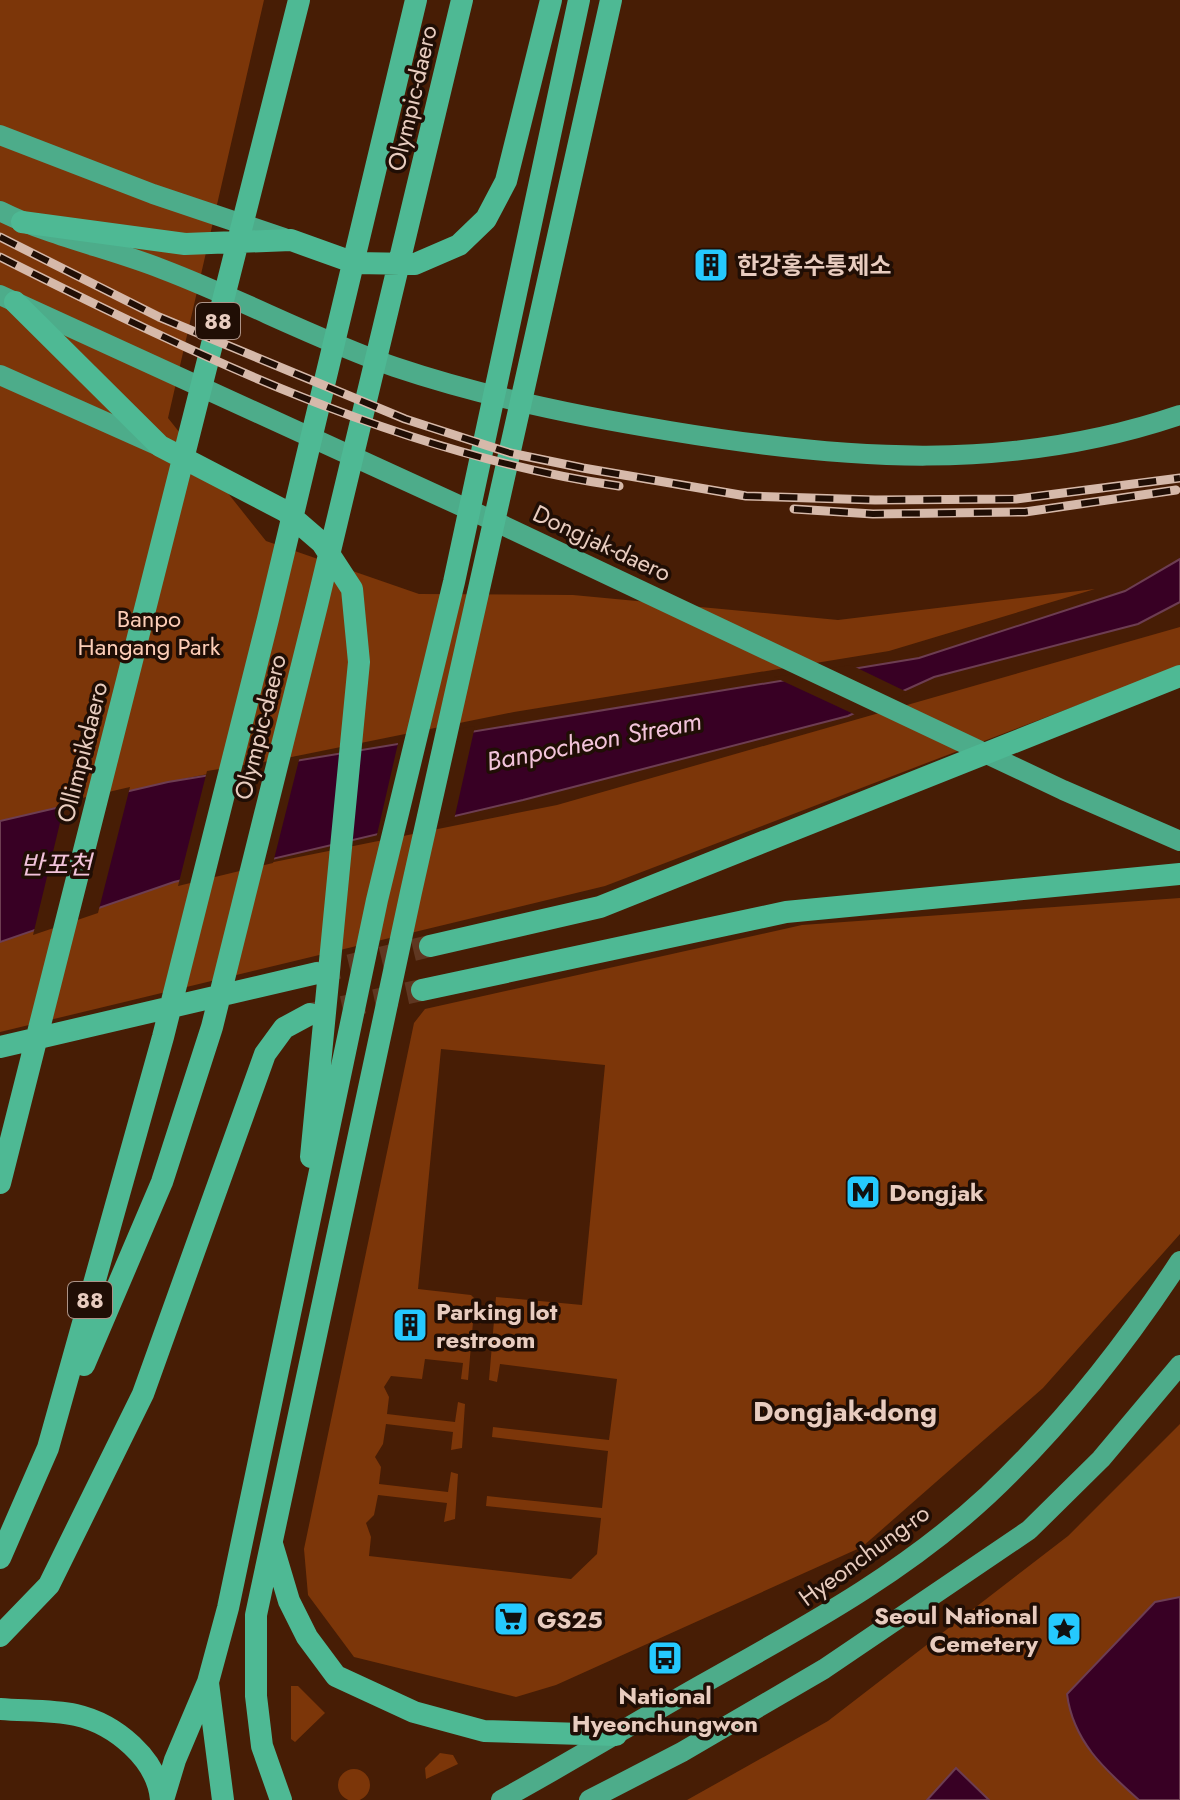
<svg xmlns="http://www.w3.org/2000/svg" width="1180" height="1800" font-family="Jost,'Noto Sans KR',sans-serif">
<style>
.green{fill:#7c3609;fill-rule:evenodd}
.water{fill:#380024;stroke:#6d3d52;stroke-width:2}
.pier{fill:#471d05}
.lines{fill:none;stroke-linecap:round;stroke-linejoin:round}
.trunk-tunnel{stroke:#5f3721;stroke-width:22;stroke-dasharray:22 11;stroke-linecap:butt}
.primary{stroke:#4dac8a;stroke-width:20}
.trunk{stroke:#4eb994;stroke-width:22}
.rail-casing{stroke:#d6b9aa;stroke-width:9}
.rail{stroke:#200e05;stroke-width:6;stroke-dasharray:18;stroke-linecap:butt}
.labels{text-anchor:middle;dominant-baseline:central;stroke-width:7;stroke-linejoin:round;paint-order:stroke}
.shield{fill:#200e05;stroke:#ac9387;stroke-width:2}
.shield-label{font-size:22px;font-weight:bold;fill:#e8ccbf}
.street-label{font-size:24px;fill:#e8ccbf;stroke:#200e05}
.poi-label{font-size:24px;font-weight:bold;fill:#e8ccbf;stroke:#200e05;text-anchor:start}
.park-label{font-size:24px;fill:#fccdb7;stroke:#200e05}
.water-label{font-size:26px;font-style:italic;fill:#f2c3da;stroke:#200e05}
.quarter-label{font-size:28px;font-weight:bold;fill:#e8ccbf;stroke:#200e05}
</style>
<rect width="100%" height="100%" fill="#471d05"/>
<path class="green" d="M 0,0 L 264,0 L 168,418 L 266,541 L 419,594 L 573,595 L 838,620 L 1095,589 L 889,651 L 514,712 L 168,782 L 0,821 Z
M 1180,627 L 1180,666 L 605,886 L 0,1032 L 0,942 L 174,882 L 557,805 Z
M 1180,898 L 1180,1234 L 1043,1388 L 862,1547 L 556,1685 L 516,1697 L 354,1657 L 308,1595 L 304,1549 L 414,1023 L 425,1009 L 802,925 ZM 441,1049 L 605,1065 L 582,1305 L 496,1297 L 489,1380 L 497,1382 L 500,1364 L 617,1379 L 609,1440 L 493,1427 L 492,1437 L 608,1451 L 602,1508 L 487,1496 L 486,1506 L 601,1518 L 597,1554 L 571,1579 L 369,1556 L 371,1537 L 366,1523 L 374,1515 L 378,1495 L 447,1503 L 444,1522 L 455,1519 L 458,1474 L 451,1472 L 448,1492 L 379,1484 L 381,1467 L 375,1457 L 383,1444 L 386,1424 L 453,1432 L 451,1450 L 462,1448 L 465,1404 L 458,1402 L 455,1422 L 387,1414 L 389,1397 L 384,1387 L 391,1376 L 422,1379 L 425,1359 L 463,1363 L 461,1379 L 468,1380 L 475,1299 L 471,1295 L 418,1289 Z
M 1180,1424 L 1180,1800 L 687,1800 L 828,1721 L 1068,1536 Z
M 291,1686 L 298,1686 L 325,1713 L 295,1742 L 291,1739 Z
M 440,1753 L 453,1755 L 458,1764 L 426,1779 L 425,1768 Z
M338 1785a16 16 0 1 1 32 0a16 16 0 1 1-32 0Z"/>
<path class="water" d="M 1180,559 L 1180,602 L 1138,624 L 934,677 L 848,716 L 523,800 L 174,882 L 0,942 L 0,821 L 168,782 L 919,658 L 1125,591 Z
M 1180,1597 L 1180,1800 L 1139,1800 C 1104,1769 1073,1741 1067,1694 L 1155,1602 Z
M 956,1768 L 989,1800 L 927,1800 Z"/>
<path class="pier" d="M 851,665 L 909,693 L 858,716 L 774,677 Z
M 475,726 L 454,820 L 376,839 L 399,739 Z
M 300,756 L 273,863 L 178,886 L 207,771 Z
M 130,787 L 98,913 L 33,935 L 65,802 Z"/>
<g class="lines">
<path class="trunk-tunnel" d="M 317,973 L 430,946
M 310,1014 L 422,990"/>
<path class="primary" d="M 0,135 L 153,194 L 284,238
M 0,211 C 52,237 109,248 162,269 C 241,299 315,339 395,367 C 484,397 577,416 670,431 C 845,460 1009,473 1180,415
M 0,295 L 498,523 L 1063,790 L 1180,841
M 0,375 L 157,445
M 501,1800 C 569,1763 634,1723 701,1685 C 802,1628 902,1575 988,1495 C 1061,1426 1125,1345 1180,1261
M 589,1800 L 682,1752 L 824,1669 L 1029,1530 L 1101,1459 L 1180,1365"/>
<path class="trunk" d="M 22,222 L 185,244 L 291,240 L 355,263 L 415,264 L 459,245 L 486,219 L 506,181 L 551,0
M 15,302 L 160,446 L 285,511 L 322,543 L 352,589 L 359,662 L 311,1157
M 430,946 L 600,907 L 1180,676
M 422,990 L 786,912 L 1180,874
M 0,1047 L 317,973
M 0,1183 L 299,0
M 84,1365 L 162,1182 L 212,1027 L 317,605 L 462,0
M 272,1544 L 289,1601 L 307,1637 L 336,1676 L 414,1712 L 484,1731 L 616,1735
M 0,1558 L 48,1448 L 163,1037 L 268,619 L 416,0
M 0,1636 L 49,1585 L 143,1394 L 265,1054 L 284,1028 L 310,1014
M 208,1683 L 223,1800
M 0,1709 C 25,1711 52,1710 76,1715 C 115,1724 158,1759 161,1800
M 163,1800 L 175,1760 L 208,1682 L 228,1608 L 377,900 L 454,582 L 579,0
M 281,1800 L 262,1746 L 256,1696 L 256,1615 L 411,892 L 611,0"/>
<defs>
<path id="rail" d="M 0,237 L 159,317 L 405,419 L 510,453 L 583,468 L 746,496 L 875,500 L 1016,499 L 1180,478
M 0,257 C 197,356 399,454 619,486
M 794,509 L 873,514 L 1025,512 L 1176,490"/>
</defs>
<use href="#rail" class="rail-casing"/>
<use href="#rail" class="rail"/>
</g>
<defs>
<symbol id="building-square" viewBox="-11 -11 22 22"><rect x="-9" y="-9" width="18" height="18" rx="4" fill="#25c9fe" stroke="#200e05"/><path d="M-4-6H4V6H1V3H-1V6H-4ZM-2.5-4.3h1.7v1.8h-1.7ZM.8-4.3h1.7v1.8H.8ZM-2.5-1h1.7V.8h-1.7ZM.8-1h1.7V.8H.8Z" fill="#111"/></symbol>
<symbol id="metro-square" viewBox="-11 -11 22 22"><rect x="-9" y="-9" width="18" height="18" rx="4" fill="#25c9fe" stroke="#200e05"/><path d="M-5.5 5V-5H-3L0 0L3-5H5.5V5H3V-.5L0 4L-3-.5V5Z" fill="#111"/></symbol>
<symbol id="supermarket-square" viewBox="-11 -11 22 22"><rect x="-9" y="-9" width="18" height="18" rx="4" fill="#25c9fe" stroke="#200e05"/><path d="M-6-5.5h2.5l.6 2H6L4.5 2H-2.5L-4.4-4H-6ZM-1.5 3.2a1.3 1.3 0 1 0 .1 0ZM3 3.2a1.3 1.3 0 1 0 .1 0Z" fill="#111"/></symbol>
<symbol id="sight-square" viewBox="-11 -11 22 22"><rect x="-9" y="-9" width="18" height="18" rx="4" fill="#25c9fe" stroke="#200e05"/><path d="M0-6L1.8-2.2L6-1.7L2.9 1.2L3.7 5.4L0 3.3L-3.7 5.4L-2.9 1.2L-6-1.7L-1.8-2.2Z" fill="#111"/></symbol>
<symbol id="bus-square" viewBox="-11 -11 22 22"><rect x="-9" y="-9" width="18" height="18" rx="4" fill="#25c9fe" stroke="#200e05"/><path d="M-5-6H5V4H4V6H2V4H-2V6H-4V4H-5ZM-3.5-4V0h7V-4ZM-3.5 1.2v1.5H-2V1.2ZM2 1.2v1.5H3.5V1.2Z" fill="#111"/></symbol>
</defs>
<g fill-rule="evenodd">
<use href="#building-square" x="691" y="245" width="40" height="40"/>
<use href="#metro-square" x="843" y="1172" width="40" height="40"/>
<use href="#building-square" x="390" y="1305" width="40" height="40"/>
<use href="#supermarket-square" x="491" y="1599" width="40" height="40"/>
<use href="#sight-square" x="1044" y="1609" width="40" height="40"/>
<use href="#bus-square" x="645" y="1638" width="40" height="40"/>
</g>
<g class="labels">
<g class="shield">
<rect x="196" y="303" width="44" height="36" rx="6"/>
<rect x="68" y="1282" width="44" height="36" rx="6"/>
</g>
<g class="shield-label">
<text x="218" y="321">88</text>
<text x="90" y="1300">88</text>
</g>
<g class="street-label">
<text transform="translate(412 98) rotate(-77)">Olympic-daero</text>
<text transform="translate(602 543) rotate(25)">Dongjak-daero</text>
<text transform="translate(260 727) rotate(-76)">Olympic-daero</text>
<text transform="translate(82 752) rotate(-76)">Ollimpikdaero</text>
<text transform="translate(864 1555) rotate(-36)">Hyeonchung-ro</text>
</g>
<g class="poi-label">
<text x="737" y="265">한강홍수통제소</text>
<text x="889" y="1192">Dongjak</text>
<text x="436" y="1311">Parking lot<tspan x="436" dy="28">restroom</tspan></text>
<text x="1038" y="1615" text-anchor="end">Seoul National<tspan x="1038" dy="28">Cemetery</tspan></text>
<text x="537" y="1619">GS25</text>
<text x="665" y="1695" text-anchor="middle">National<tspan x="665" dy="28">Hyeonchungwon</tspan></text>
</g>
<g class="park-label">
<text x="149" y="618">Banpo<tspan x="149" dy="28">Hangang Park</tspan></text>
</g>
<g class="water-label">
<text transform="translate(594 741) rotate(-11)">Banpocheon Stream</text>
<text x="56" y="865">반포천</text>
</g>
<g class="quarter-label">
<text x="845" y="1411">Dongjak-dong</text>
</g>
</g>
</svg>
